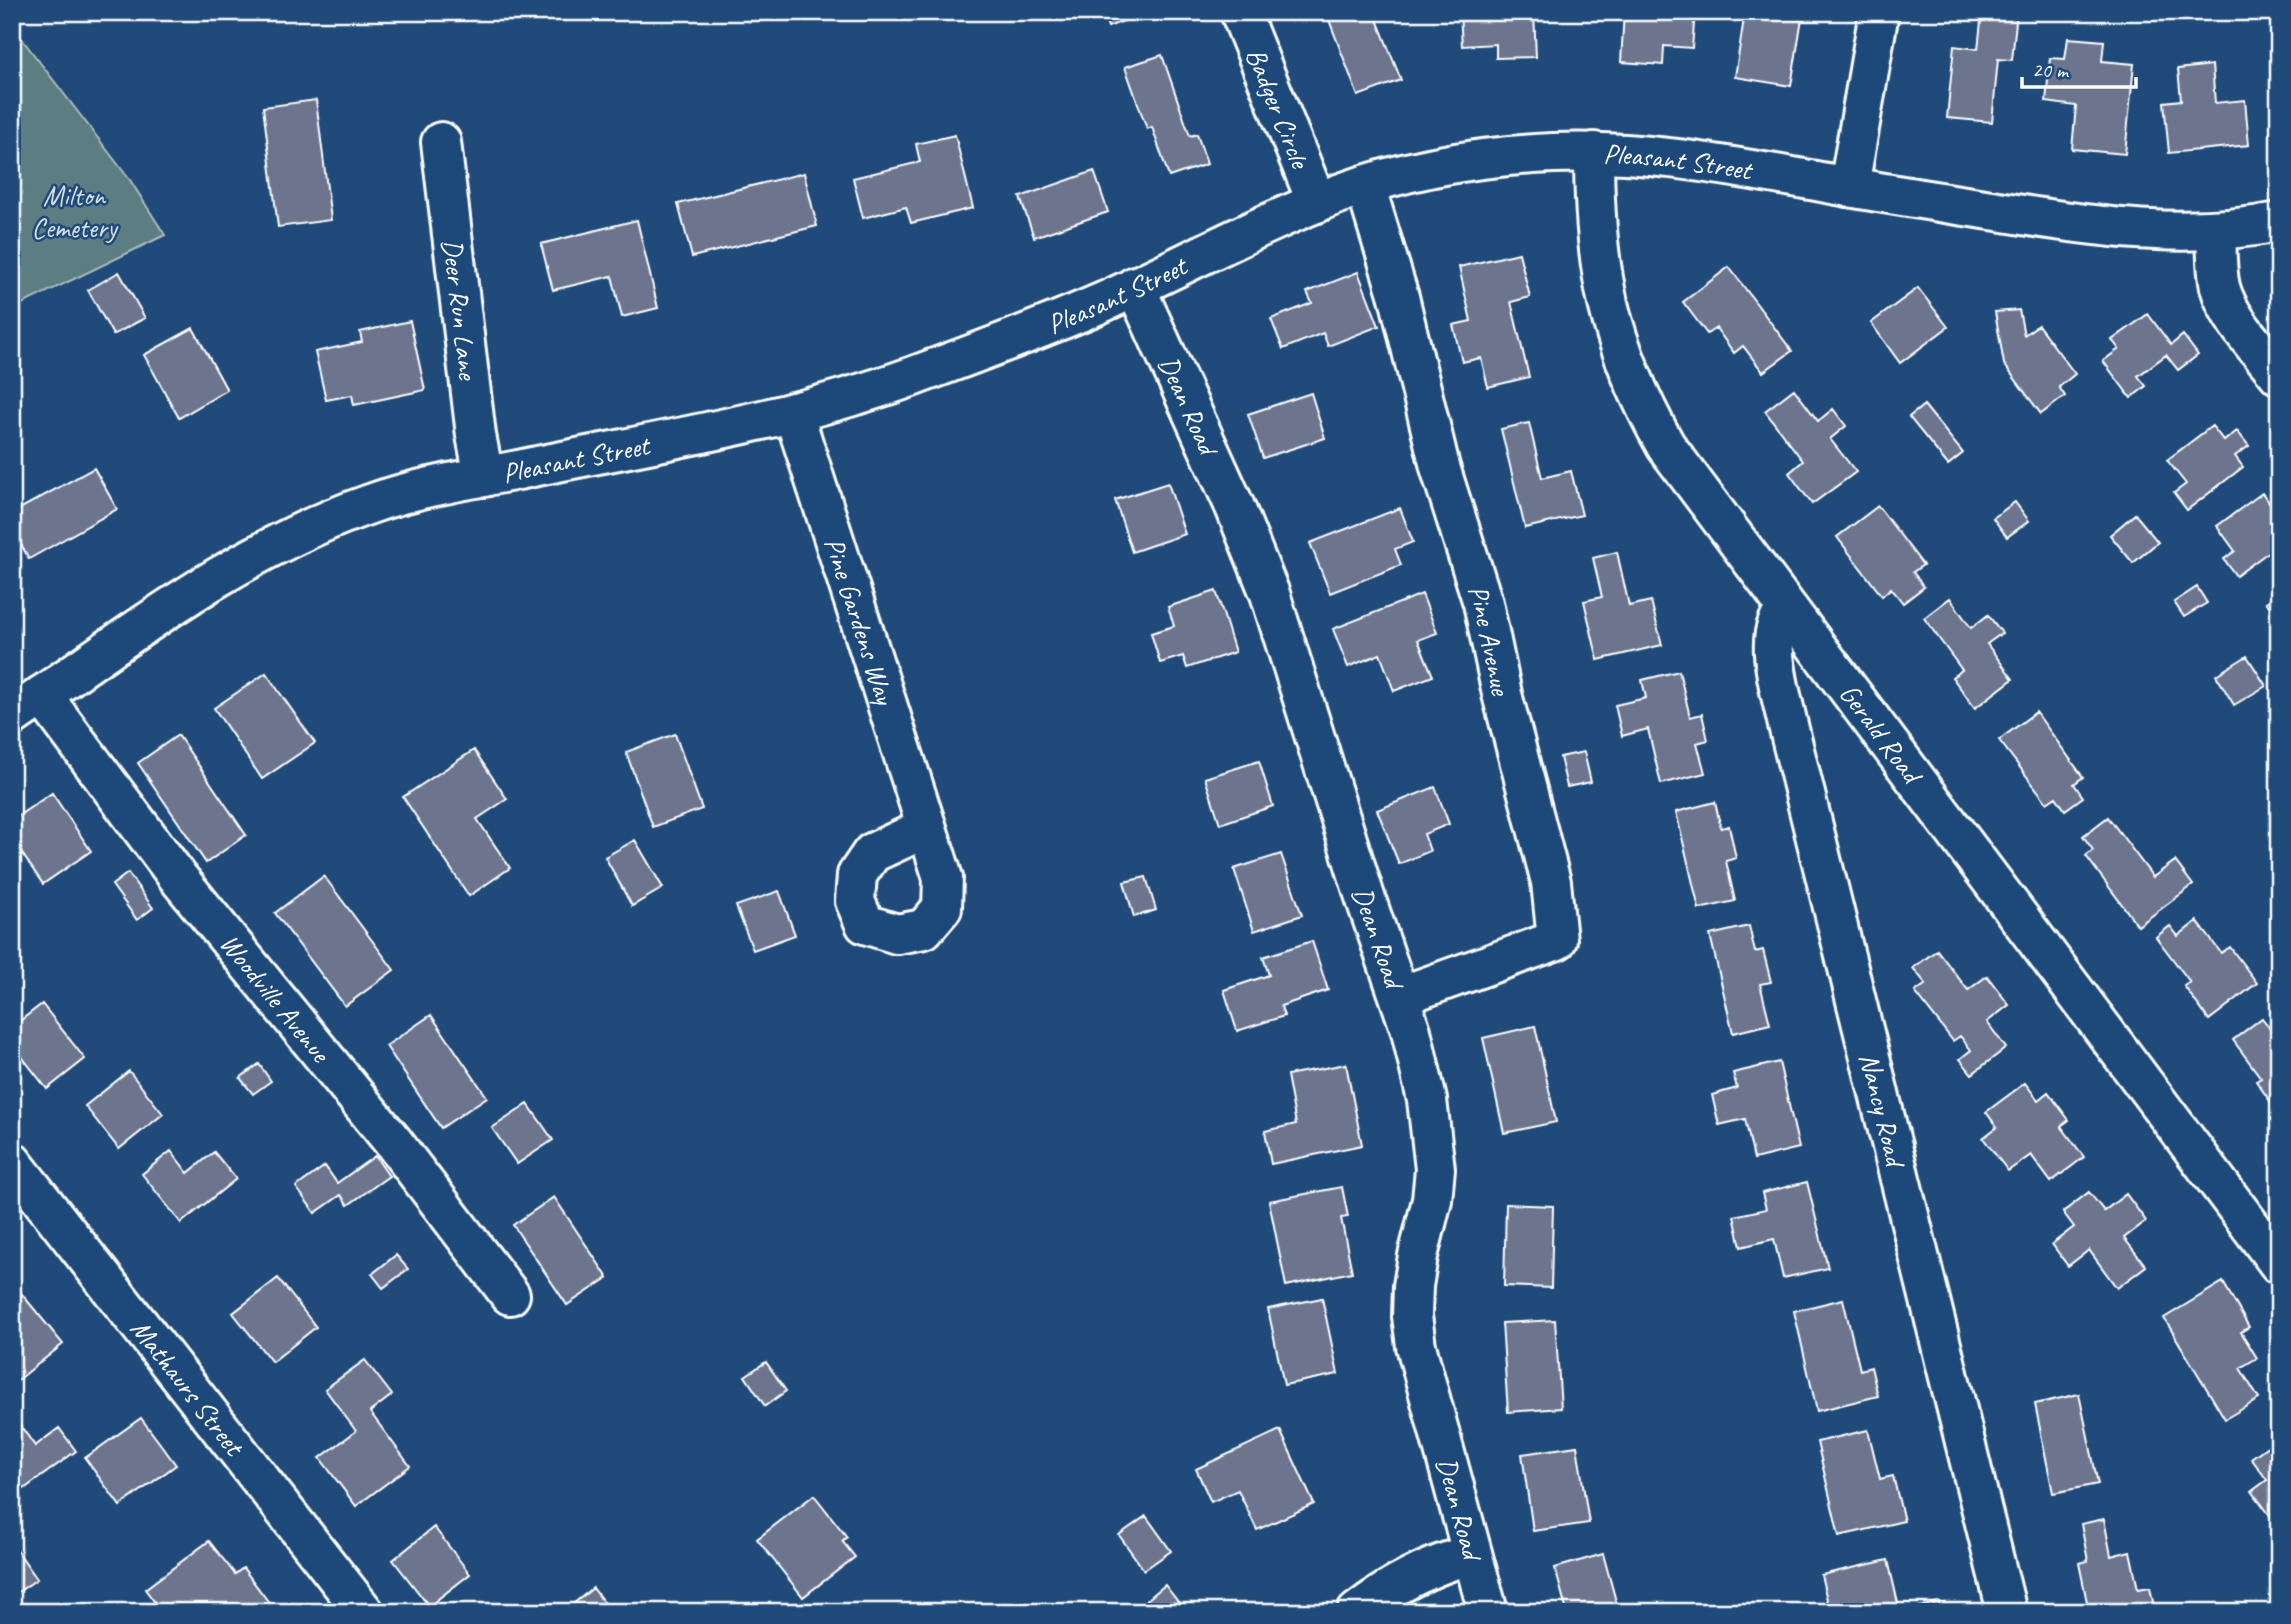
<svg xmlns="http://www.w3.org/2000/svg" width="2291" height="1624" font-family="Caveat,sans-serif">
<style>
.green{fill:#5c7e83;stroke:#aebec1;stroke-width:2}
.building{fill:#6d758e;stroke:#fff;stroke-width:2}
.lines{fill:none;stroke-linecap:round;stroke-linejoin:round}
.minor-casing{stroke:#fff;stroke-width:44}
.minor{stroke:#1f4a7a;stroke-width:38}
.labels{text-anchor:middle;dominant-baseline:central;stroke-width:5;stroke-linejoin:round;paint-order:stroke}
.street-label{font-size:28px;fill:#fff;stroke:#1f4a7a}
.park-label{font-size:28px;fill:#d6dfe0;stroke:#1f4a7a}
</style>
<rect width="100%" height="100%" fill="#1f4a7a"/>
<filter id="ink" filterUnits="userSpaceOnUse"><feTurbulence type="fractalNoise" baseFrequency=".0143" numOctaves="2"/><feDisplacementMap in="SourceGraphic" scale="14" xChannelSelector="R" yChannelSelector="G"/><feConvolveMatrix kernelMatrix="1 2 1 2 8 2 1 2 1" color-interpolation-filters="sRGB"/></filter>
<g filter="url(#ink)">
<path class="green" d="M 12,26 L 130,180 L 165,235 L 12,309 Z"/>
<path class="building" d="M 1082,12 L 1145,12 L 1145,13 L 1108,27 L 1103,13 L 1085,20 Z
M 1326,12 L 1374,12 L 1401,80 L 1358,96 Z
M 1460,12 L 1534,12 L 1536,57 L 1496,58 L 1496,44 L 1462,46 Z
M 1624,12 L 1695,12 L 1692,48 L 1664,46 L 1663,65 L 1621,62 Z
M 1745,12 L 1803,12 L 1791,86 L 1735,77 Z
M 1982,12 L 2017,12 L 2012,60 L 1998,59 L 1992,122 L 1947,118 L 1954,46 L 1978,49 Z
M 2068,38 L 2104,41 L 2102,61 L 2134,64 L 2125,154 L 2072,149 L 2076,106 L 2046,102 L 2050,58 L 2065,59 Z
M 1162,55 L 1190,136 L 1197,134 L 1207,164 L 1169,177 L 1152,127 L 1147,129 L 1125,67 Z
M 2212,65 L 2215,103 L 2245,100 L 2249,145 L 2169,153 L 2164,102 L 2181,100 L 2178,69 Z
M 316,100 L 331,220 L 278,227 L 263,107 Z
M 955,135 L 973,208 L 911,223 L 906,207 L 863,218 L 853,178 L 920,162 L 916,144 Z
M 1094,171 L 1108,212 L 1034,237 L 1020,197 Z
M 804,173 L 817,226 L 692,257 L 678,204 Z
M 637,220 L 658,308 L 622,317 L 612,276 L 553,290 L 541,244 Z
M 1519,253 L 1530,297 L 1511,302 L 1529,377 L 1488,387 L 1481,358 L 1462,362 L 1453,325 L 1471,321 L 1459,267 Z
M 1729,267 L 1792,351 L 1763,372 L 1743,346 L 1734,353 L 1716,328 L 1707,334 L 1683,302 Z
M 119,272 L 145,318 L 113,335 L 88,290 Z
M 1358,272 L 1379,326 L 1328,346 L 1323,333 L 1283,349 L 1271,319 L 1312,303 L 1307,292 Z
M 1918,288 L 1948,327 L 1900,363 L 1871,323 Z
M 2019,310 L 2024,335 L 2038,325 L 2075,374 L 2059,387 L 2065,396 L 2041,414 L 2004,364 L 1995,312 Z
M 2148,314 L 2171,345 L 2183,335 L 2198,355 L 2178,370 L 2166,355 L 2138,376 L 2146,386 L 2131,398 L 2103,361 L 2119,349 L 2112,340 Z
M 410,321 L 425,390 L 354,405 L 352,395 L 326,400 L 315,352 L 362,342 L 360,332 Z
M 193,328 L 227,390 L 179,418 L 144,355 Z
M 1794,389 L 1818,421 L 1833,409 L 1846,426 L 1830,439 L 1856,472 L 1812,504 L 1789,473 L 1803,461 L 1765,411 Z
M 1311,393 L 1325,438 L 1263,458 L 1248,414 Z
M 1924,405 L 1963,453 L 1948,465 L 1909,417 Z
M 1529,423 L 1542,478 L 1571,471 L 1582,515 L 1525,528 L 1501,429 Z
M 2212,426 L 2224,441 L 2237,431 L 2249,446 L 2235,456 L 2243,467 L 2187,510 L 2174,493 L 2186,484 L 2167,460 Z
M 94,468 L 117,509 L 29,559 L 12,528 L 12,513 Z
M 1168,483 L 1185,534 L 1132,552 L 1115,500 Z
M 2262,493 L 2274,508 L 2279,504 L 2279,544 L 2236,576 L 2224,559 L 2235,551 L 2217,526 Z
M 2015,502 L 2029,521 L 2007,537 L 1993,518 Z
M 1878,506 L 1923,565 L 1913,572 L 1924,587 L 1903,603 L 1891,588 L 1882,596 L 1837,537 Z
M 1400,508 L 1413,542 L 1395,549 L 1401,565 L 1330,593 L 1310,543 Z
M 2135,514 L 2158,542 L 2133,563 L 2110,535 Z
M 1617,552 L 1629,606 L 1651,601 L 1662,645 L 1598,660 L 1584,601 L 1602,597 L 1593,558 Z
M 2197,587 L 2207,603 L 2184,617 L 2174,602 Z
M 1216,591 L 1235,652 L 1187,668 L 1183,656 L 1160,663 L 1151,633 L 1174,626 L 1168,607 Z
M 2279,593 L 2279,619 L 2266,602 Z
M 1422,594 L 1437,633 L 1418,640 L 1433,676 L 1394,691 L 1380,654 L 1348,667 L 1333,629 Z
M 1950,598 L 1971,628 L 1988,615 L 2002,633 L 1987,644 L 2013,679 L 1975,708 L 1952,677 L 1962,670 L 1924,618 Z
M 2247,656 L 2266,686 L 2234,705 L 2216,675 Z
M 1679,671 L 1690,717 L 1702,714 L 1708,740 L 1697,743 L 1705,773 L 1661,784 L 1648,729 L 1622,736 L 1615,705 L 1646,698 L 1642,680 Z
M 266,673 L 315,743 L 262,779 L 214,708 Z
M 2036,712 L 2083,777 L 2074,784 L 2083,797 L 2065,810 L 2056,797 L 2047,803 L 1999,740 Z
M 675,734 L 702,809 L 653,827 L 626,752 Z
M 178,735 L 246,835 L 206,863 L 138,763 Z
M 474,750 L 507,799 L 477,819 L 510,868 L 469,896 L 403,797 Z
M 1584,752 L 1591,782 L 1567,787 L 1560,757 Z
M 1259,761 L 1273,806 L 1220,824 L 1205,778 Z
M 1435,787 L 1449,824 L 1424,834 L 1430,851 L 1399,864 L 1377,810 Z
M 52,793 L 91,851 L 43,884 L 12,839 L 12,820 Z
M 1715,802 L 1721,828 L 1729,826 L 1736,858 L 1726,861 L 1735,901 L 1699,909 L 1676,812 Z
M 2108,817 L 2153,877 L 2175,861 L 2193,885 L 2138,926 L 2086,856 L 2093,850 L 2083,836 Z
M 635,840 L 663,888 L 632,906 L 605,857 Z
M 1281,854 L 1302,915 L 1254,931 L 1234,869 Z
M 128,873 L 153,908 L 137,920 L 112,885 Z
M 324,876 L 394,970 L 345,1006 L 275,913 Z
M 1146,877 L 1156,910 L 1134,917 L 1124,882 Z
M 779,891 L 795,935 L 753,950 L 736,906 Z
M 2197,921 L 2221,953 L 2230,947 L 2257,983 L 2209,1020 L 2184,986 L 2190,982 L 2156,937 L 2170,926 L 2178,936 Z
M 1749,926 L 1755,952 L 1763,950 L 1771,982 L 1760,984 L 1770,1024 L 1733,1033 L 1710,935 Z
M 1312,941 L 1328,990 L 1281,1006 L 1284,1016 L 1237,1031 L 1224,990 L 1269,975 L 1263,957 Z
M 1937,950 L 1968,990 L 1987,976 L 2009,1005 L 1987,1022 L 2006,1048 L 1972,1074 L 1960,1059 L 1971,1050 L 1960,1036 L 1953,1041 L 1915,992 L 1926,984 L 1913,968 Z
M 42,1004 L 85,1059 L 47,1089 L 12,1044 L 12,1027 Z
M 431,1015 L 487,1097 L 441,1128 L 386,1046 Z
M 2262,1018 L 2279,1040 L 2279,1105 L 2275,1108 L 2256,1081 L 2261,1078 L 2233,1040 Z
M 1535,1026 L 1556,1122 L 1504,1133 L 1483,1038 Z
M 1779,1062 L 1799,1148 L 1754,1159 L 1745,1119 L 1719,1125 L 1712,1095 L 1737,1088 L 1733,1073 Z
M 259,1064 L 271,1081 L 253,1094 L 240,1078 Z
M 1346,1064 L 1362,1145 L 1271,1164 L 1265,1131 L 1296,1124 L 1287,1075 Z
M 129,1071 L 163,1114 L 119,1149 L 85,1106 Z
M 2025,1083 L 2038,1100 L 2048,1092 L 2069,1120 L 2061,1126 L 2084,1157 L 2051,1182 L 2031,1155 L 2008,1171 L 1983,1138 L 1997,1127 L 1986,1112 Z
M 528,1104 L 553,1140 L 517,1164 L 492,1128 Z
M 171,1151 L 188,1173 L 214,1152 L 236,1179 L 181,1223 L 142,1174 Z
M 375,1156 L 389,1176 L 348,1205 L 341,1195 L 315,1213 L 296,1187 L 325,1166 L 337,1183 Z
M 1807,1182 L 1828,1268 L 1783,1278 L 1774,1239 L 1741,1247 L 1734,1216 L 1766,1209 L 1762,1193 Z
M 1342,1187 L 1348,1217 L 1341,1218 L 1352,1272 L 1286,1286 L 1269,1201 Z
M 2089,1192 L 2104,1211 L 2126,1194 L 2146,1221 L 2124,1238 L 2146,1266 L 2117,1288 L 2089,1250 L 2068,1266 L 2052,1244 L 2074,1227 L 2063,1212 Z
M 554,1197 L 608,1278 L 567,1305 L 513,1225 Z
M 1506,1204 L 1553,1206 L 1551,1288 L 1504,1286 Z
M 396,1255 L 408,1269 L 383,1288 L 372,1274 Z
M 278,1278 L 316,1327 L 272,1362 L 233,1313 Z
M 2223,1282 L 2249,1327 L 2241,1332 L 2257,1358 L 2240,1368 L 2259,1399 L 2225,1419 L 2164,1318 Z
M 21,1293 L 63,1344 L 12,1385 L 12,1301 Z
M 1322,1298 L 1338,1374 L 1284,1385 L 1268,1309 Z
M 1843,1299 L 1860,1370 L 1871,1367 L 1878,1396 L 1817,1411 L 1794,1311 Z
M 1555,1320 L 1561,1408 L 1508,1412 L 1502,1323 Z
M 365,1360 L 392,1395 L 370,1412 L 410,1466 L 356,1506 L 320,1458 L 356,1431 L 325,1389 Z
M 766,1362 L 786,1391 L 765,1406 L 745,1376 Z
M 2079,1394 L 2098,1484 L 2053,1493 L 2035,1404 Z
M 15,1418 L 35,1446 L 59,1428 L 76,1451 L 13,1497 L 12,1420 Z
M 141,1418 L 176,1465 L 120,1506 L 85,1458 Z
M 1280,1430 L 1314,1504 L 1257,1530 L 1238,1490 L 1211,1502 L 1196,1469 Z
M 1868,1430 L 1880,1479 L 1893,1476 L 1904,1521 L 1839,1536 L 1817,1442 Z
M 2279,1438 L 2279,1523 L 2277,1525 L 2252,1491 L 2267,1480 L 2251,1458 Z
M 1577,1446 L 1589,1523 L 1533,1531 L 1522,1454 Z
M 814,1495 L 847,1537 L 842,1541 L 855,1557 L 803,1597 L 757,1539 Z
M 1146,1516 L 1171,1551 L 1144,1570 L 1119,1535 Z
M 2104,1519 L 2111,1556 L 2130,1551 L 2138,1589 L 2150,1587 L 2155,1612 L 2089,1612 L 2079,1563 L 2088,1561 L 2081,1524 Z
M 434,1527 L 470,1574 L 429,1606 L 393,1560 Z
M 209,1541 L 235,1574 L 243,1568 L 276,1612 L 162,1612 L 145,1589 Z
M 16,1549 L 37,1579 L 12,1596 L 12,1552 Z
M 1603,1554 L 1619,1612 L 1567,1612 L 1555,1568 Z
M 1888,1560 L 1900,1612 L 1865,1612 L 1864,1605 L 1830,1612 L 1821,1575 Z
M 1165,1585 L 1186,1612 L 1132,1612 Z
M 593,1588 L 611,1612 L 563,1612 Z
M 1939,1602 L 1941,1612 L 1900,1612 Z"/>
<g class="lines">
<defs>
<g id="minor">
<path id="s1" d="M 1240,12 L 1317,203"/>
<path id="s2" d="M 441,142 L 476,435 L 484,477"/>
<path id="s3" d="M 1594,152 C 1594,269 1608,343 1666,446 L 2279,1264"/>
<path id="s4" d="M 1365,185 L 1399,297 L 1440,467 L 1483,603 L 1502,694 L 1551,882 L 1557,940 L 1401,996"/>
<path d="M 1849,187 L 1879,12"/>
<path d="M 2216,231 C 2217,249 2216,269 2220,287 C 2229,320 2258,348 2279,375"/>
<path id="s5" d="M 1135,286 L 1235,507 L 1270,594 L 1365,897 L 1411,1031 L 1427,1100 L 1435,1169 L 1432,1200 L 1418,1256 L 1413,1286 L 1412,1316 L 1416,1346 L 1488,1612"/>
<path id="s6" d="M 793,412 L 943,878 L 942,908 L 924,929 L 897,934 L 865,924 L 855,901 L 857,875 L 872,853 L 926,828"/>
<path id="s7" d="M 1788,610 C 1760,630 1781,692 1787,721 L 2007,1612"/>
<path id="s8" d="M 42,695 L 180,880 L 394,1143 L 510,1295"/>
<path id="s9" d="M 12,716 C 128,637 239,549 373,503 C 419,487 466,480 513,471 C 646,443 782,423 911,377 C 974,354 1039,330 1101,303 C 1181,267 1259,224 1341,193 C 1409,168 1481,156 1553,153 C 1646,149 1735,167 1827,183 C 1886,194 1945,203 2004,212 C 2095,227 2187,240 2279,222"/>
<path id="s10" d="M 12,1162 L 364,1612"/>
<path d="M 1357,1612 C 1393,1584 1429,1566 1472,1554"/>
</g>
</defs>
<use href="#minor" class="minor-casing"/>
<use href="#minor" class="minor"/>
</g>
</g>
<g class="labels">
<g class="street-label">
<text stroke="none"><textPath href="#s1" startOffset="103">Badger Circle</textPath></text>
<text stroke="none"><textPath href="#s9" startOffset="1783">Pleasant Street</textPath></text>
<text stroke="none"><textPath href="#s9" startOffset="1195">Pleasant Street</textPath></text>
<text stroke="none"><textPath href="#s2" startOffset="168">Deer Run Lane</textPath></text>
<text stroke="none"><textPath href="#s5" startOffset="130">Dean Road</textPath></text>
<text stroke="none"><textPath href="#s9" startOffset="628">Pleasant Street</textPath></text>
<text stroke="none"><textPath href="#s6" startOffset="219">Pine Gardens Way</textPath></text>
<text stroke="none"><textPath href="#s4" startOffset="472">Pine Avenue</textPath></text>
<text stroke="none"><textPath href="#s3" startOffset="665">Gerald Road</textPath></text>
<text stroke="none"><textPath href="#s5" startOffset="696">Dean Road</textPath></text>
<text stroke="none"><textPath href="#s8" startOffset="382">Woodville Avenue</textPath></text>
<text stroke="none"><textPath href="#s7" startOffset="516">Nancy Road</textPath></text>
<text stroke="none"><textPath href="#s10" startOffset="285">Mathaurs Street</textPath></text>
<text stroke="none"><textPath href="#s5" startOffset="1283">Dean Road</textPath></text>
</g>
<g class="park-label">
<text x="74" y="195">Milton<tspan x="74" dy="32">Cemetery</tspan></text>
</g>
</g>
<rect width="2291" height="1624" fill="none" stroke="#1f4a7a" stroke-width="42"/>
<rect x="21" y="21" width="2249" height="1582" fill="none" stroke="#fff" stroke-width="2.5" filter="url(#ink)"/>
<path d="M2022 77v10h114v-10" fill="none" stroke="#ffffff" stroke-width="3.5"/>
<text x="2032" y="77" font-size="21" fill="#ffffff" stroke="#1f4a7a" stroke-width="5" paint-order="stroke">20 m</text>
</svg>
